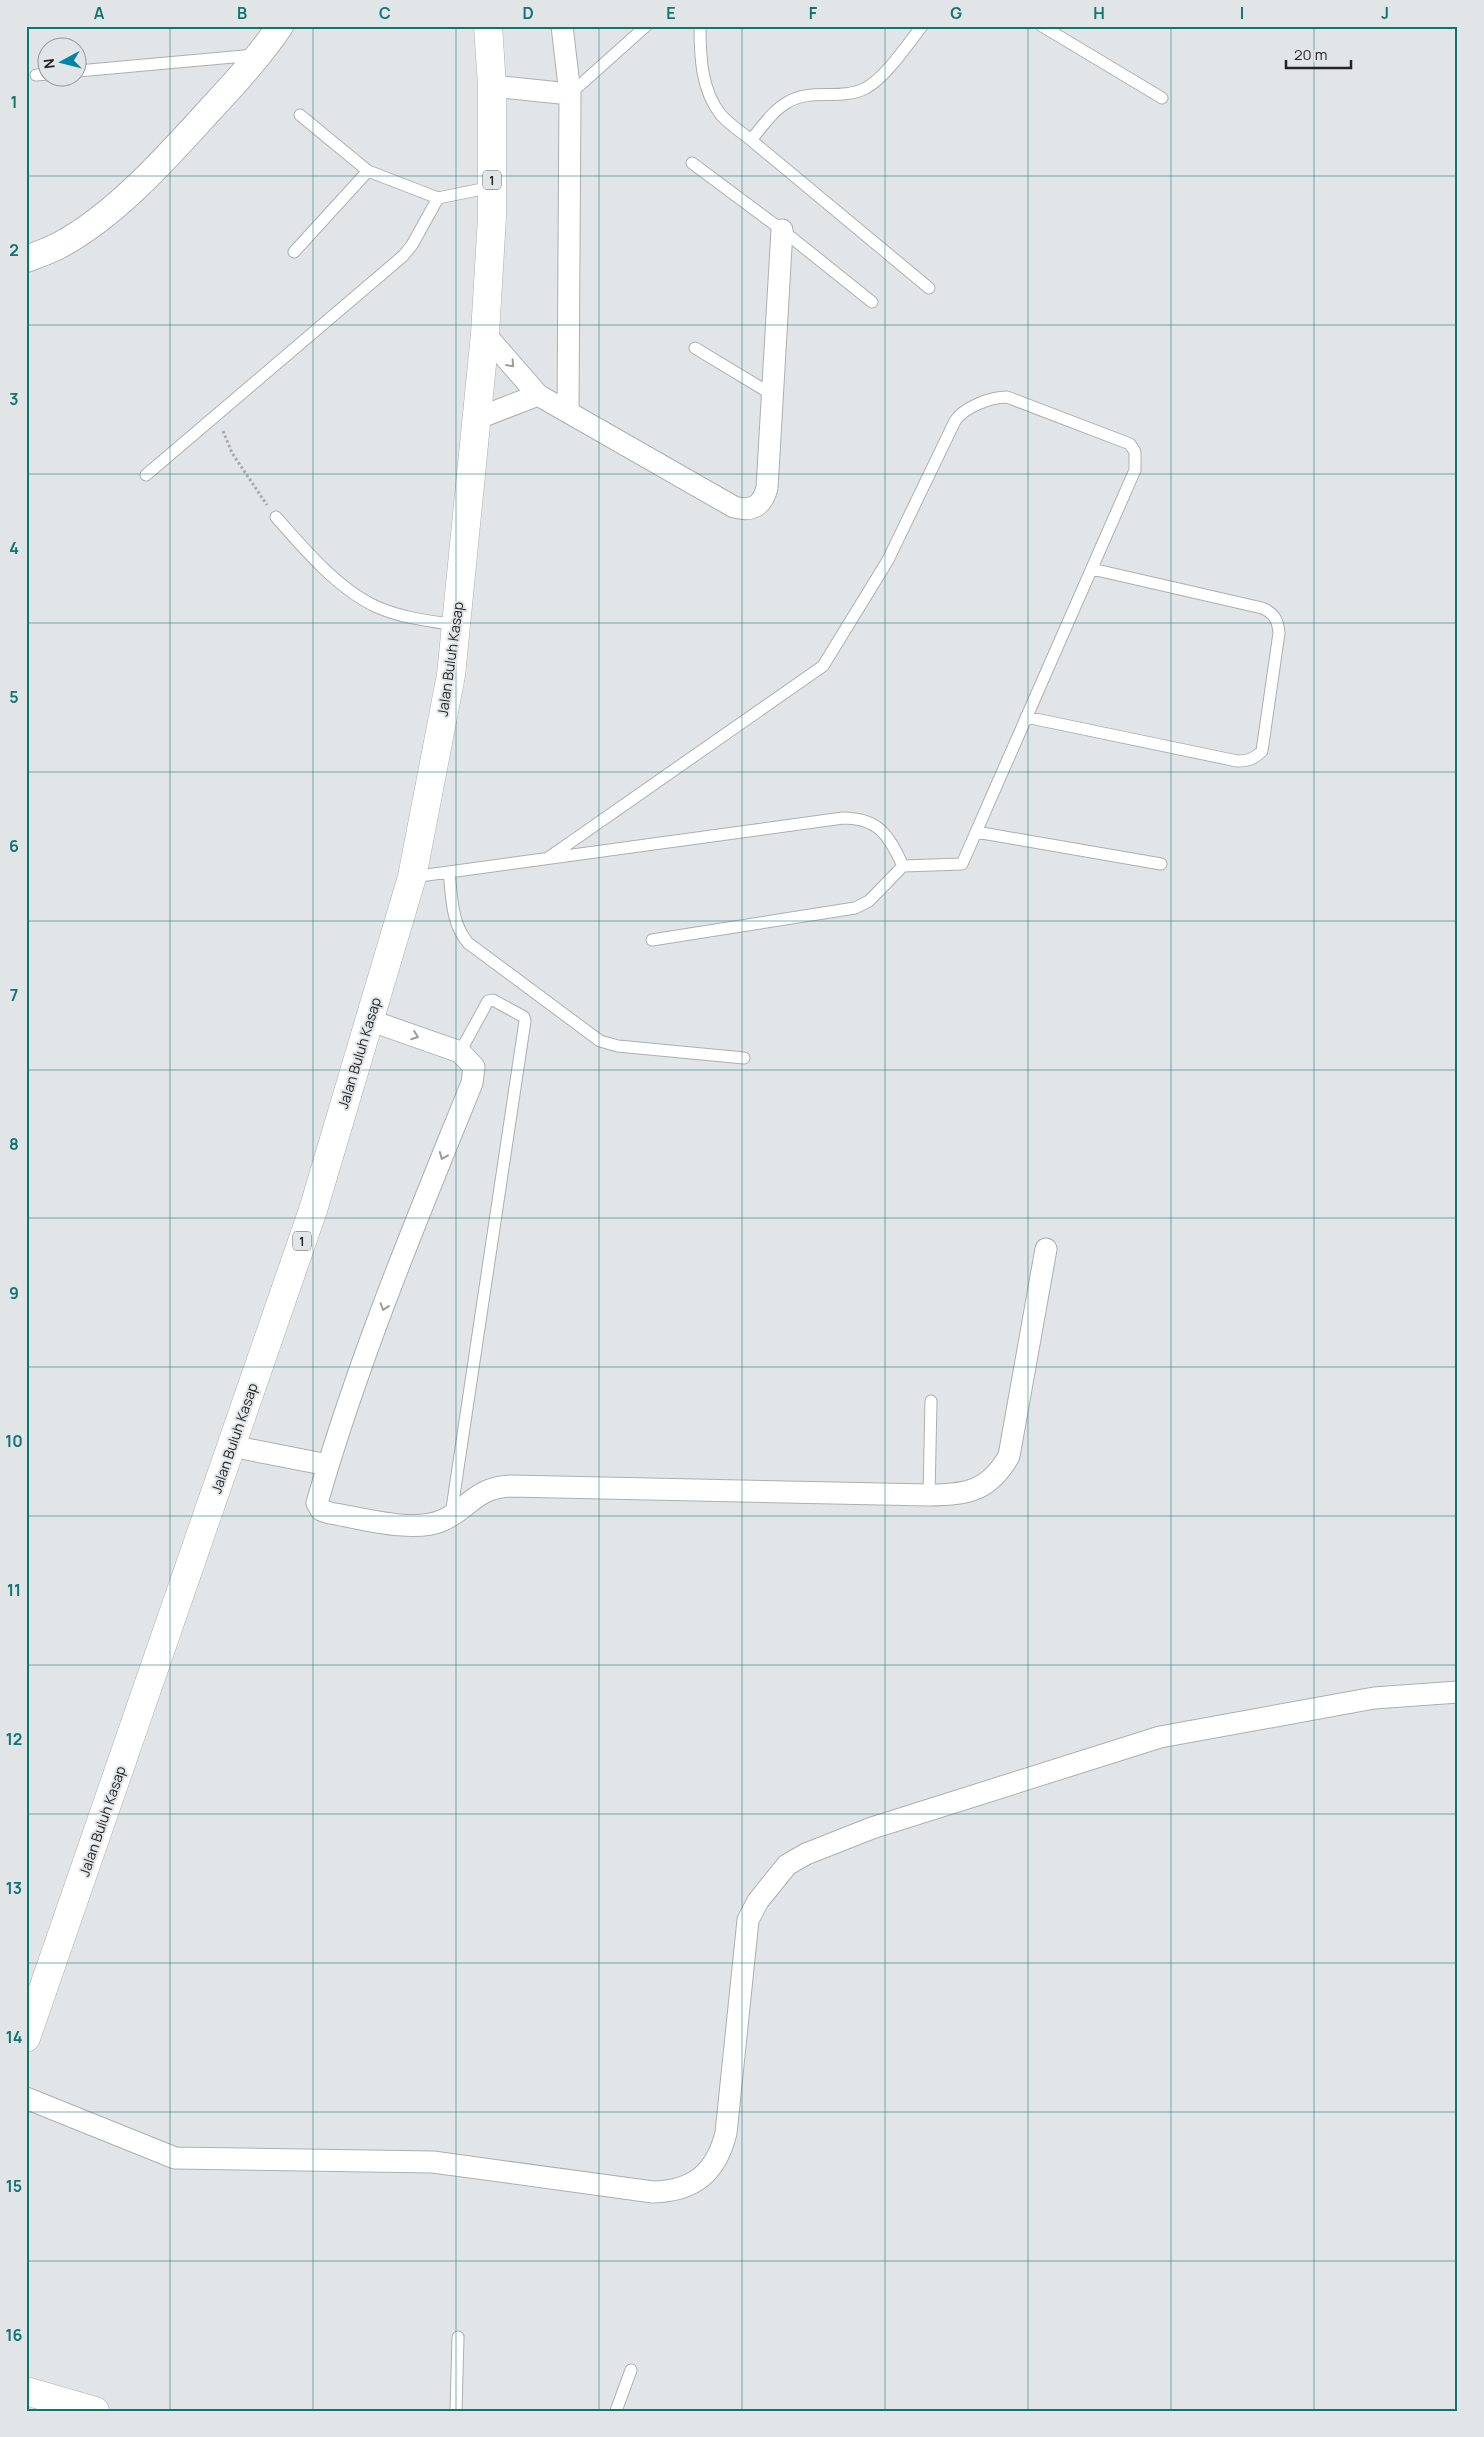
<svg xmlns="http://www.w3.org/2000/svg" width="1484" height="2437" font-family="Manrope,sans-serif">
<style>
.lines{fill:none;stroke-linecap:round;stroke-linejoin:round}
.service-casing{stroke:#acafb1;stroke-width:13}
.minor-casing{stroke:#acafb1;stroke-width:23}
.tertiary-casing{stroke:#acafb1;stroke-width:28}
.primary-casing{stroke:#acafb1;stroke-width:29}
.trunk-casing{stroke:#acafb1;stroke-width:29}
.path{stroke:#a7a9ab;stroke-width:3;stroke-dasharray:2.5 2.5;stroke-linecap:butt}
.service{stroke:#fff;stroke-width:11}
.minor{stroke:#fff;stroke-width:21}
.tertiary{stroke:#fff;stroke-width:26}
.primary{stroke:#fff;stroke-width:28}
.trunk{stroke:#fff;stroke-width:28}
.oneway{stroke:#9c9c9c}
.grid{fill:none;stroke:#0f766e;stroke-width:1;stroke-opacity:0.55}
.labels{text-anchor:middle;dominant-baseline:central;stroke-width:4;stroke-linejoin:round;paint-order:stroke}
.shield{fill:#e2e5e7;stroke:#5c5d5e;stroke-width:1}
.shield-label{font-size:12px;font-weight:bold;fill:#222324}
.street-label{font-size:14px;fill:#222324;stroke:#e2e5e7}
.neatline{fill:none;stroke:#0f766e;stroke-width:2}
.grid-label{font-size:16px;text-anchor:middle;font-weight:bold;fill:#0f766e}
</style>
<rect width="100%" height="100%" fill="#e2e5e7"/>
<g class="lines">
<defs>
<path id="service" d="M 700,26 C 700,56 701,90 721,115 C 729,124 741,132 751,140
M 922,26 C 907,45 886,77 866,88 C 841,101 811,88 788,102 C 773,110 762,127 751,140 L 929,288
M 1042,26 L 1162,98
M 78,71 L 255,55
M 36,75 L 48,74
M 570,94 L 646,26
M 300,115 L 368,171
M 692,163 L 782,230 L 872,302
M 294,252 L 368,171 L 438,198
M 695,348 L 773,395
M 146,475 L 403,256 L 412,245 L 438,198 L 492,187
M 276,517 C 303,548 339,590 377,607 C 402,618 429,621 456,625
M 1026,717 L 1237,761 C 1248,761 1254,759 1262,751 L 1279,633 C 1278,620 1274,613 1262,608 L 1092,569
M 976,832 L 1161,864
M 449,872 C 452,897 451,923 468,943 L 600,1041 L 618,1046 L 744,1058
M 412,877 L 449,872 L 843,818 C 879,818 889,836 903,866 L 962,864 L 1135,470 L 1135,452 L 1130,444 L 1007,397 C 991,397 964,407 955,421 L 888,560 L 823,666 L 548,858
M 652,940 L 855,908 L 869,901 L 903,866
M 929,1495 L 931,1401
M 451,1515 L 525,1021 L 524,1017 L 493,1000 L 488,1001 L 460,1052
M 456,2411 L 458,2337
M 616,2411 L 631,2370"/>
<path id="minor" d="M 562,26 L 570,94 L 568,412
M 492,86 L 570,94
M 485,334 L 538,395 L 734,507 C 752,512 762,506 767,488 L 782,230
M 476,419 L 538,395
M 369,1020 L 460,1052 L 474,1067 L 472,1083 C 416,1221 358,1360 317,1503 L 321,1510 L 330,1513 C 361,1518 412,1533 441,1521 C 470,1509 473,1488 511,1486 L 929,1495 C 967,1495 989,1491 1009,1456 L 1046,1249
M 231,1446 L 328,1465
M 26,2098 L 175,2158 L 433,2162 L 653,2192 C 694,2191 716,2173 726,2133 L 748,1920 L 758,1901 L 787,1865 L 806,1854 L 872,1828 L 1160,1737 L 1374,1698 L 1458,1692"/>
<path id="tertiary" d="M 26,259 C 37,255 48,251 58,246 C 115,216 166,158 209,111 C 234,84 259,57 280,26"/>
<path id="primary" d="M 26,2391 L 95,2411"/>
<path id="trunk" d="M 26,2038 L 313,1210 L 412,877 L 451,675 L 485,334 L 492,217 L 492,86 L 488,26"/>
</defs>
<use href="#service" class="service-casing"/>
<use href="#minor" class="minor-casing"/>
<use href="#tertiary" class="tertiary-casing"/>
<use href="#primary" class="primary-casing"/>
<use href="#trunk" class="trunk-casing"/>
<path class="path" d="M 223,431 L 232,453 L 267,505"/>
<use href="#service" class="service"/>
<use href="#minor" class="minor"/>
<use href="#tertiary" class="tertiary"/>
<use href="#primary" class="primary"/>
<use href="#trunk" class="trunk"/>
</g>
<defs><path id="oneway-chevron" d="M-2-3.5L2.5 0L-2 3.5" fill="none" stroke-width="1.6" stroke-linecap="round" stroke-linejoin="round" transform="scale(1.25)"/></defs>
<g class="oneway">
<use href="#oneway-chevron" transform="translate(511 364) rotate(48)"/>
<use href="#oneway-chevron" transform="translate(415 1036) rotate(20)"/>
<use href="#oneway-chevron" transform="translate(443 1156) rotate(112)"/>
<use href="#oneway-chevron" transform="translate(384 1307) rotate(109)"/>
</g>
<path class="grid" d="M 170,26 L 170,2411M 313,26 L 313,2411M 456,26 L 456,2411M 599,26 L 599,2411M 742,26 L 742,2411M 885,26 L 885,2411M 1028,26 L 1028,2411M 1171,26 L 1171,2411M 1314,26 L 1314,2411M 26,176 L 1458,176M 26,325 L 1458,325M 26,474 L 1458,474M 26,623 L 1458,623M 26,772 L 1458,772M 26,921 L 1458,921M 26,1070 L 1458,1070M 26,1218 L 1458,1218M 26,1367 L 1458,1367M 26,1516 L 1458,1516M 26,1665 L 1458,1665M 26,1814 L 1458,1814M 26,1963 L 1458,1963M 26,2112 L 1458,2112M 26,2261 L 1458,2261"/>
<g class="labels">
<g class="shield">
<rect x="483" y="170.5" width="18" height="19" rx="4"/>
<rect x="293" y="1231.5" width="18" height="19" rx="4"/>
</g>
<g class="shield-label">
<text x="492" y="180">1</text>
<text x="302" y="1241">1</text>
</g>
<g class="street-label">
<text transform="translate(450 659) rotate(-82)">Jalan Buluh Kasap</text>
<text transform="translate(359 1053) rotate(-73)">Jalan Buluh Kasap</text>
<text transform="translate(234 1438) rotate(-71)">Jalan Buluh Kasap</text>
<text transform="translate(102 1821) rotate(-71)">Jalan Buluh Kasap</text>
</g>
</g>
<rect width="1484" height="2437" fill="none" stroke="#e2e5e7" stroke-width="55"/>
<g transform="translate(62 62) rotate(263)"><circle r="24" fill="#e2e5e7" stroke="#959799"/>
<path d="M0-4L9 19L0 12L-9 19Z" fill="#0084a7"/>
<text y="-8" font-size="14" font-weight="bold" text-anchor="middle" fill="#222324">N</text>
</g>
<path d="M1286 60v8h65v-8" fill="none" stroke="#222324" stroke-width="2.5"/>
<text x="1294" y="60" font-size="15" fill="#222324" stroke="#e2e5e7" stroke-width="4" paint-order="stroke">20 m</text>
<rect x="28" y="28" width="1428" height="2382" class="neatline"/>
<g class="grid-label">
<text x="99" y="19">A</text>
<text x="242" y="19">B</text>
<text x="385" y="19">C</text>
<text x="528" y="19">D</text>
<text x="671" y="19">E</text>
<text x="813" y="19">F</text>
<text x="956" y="19">G</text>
<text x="1099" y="19">H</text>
<text x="1242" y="19">I</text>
<text x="1385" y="19">J</text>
<text x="14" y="108">1</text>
<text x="14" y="256">2</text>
<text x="14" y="405">3</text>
<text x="14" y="554">4</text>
<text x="14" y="703">5</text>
<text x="14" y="852">6</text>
<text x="14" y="1001">7</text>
<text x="14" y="1150">8</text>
<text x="14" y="1299">9</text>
<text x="14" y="1447">10</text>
<text x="14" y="1596">11</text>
<text x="14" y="1745">12</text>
<text x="14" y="1894">13</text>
<text x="14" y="2043">14</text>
<text x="14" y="2192">15</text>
<text x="14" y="2341">16</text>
</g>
</svg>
